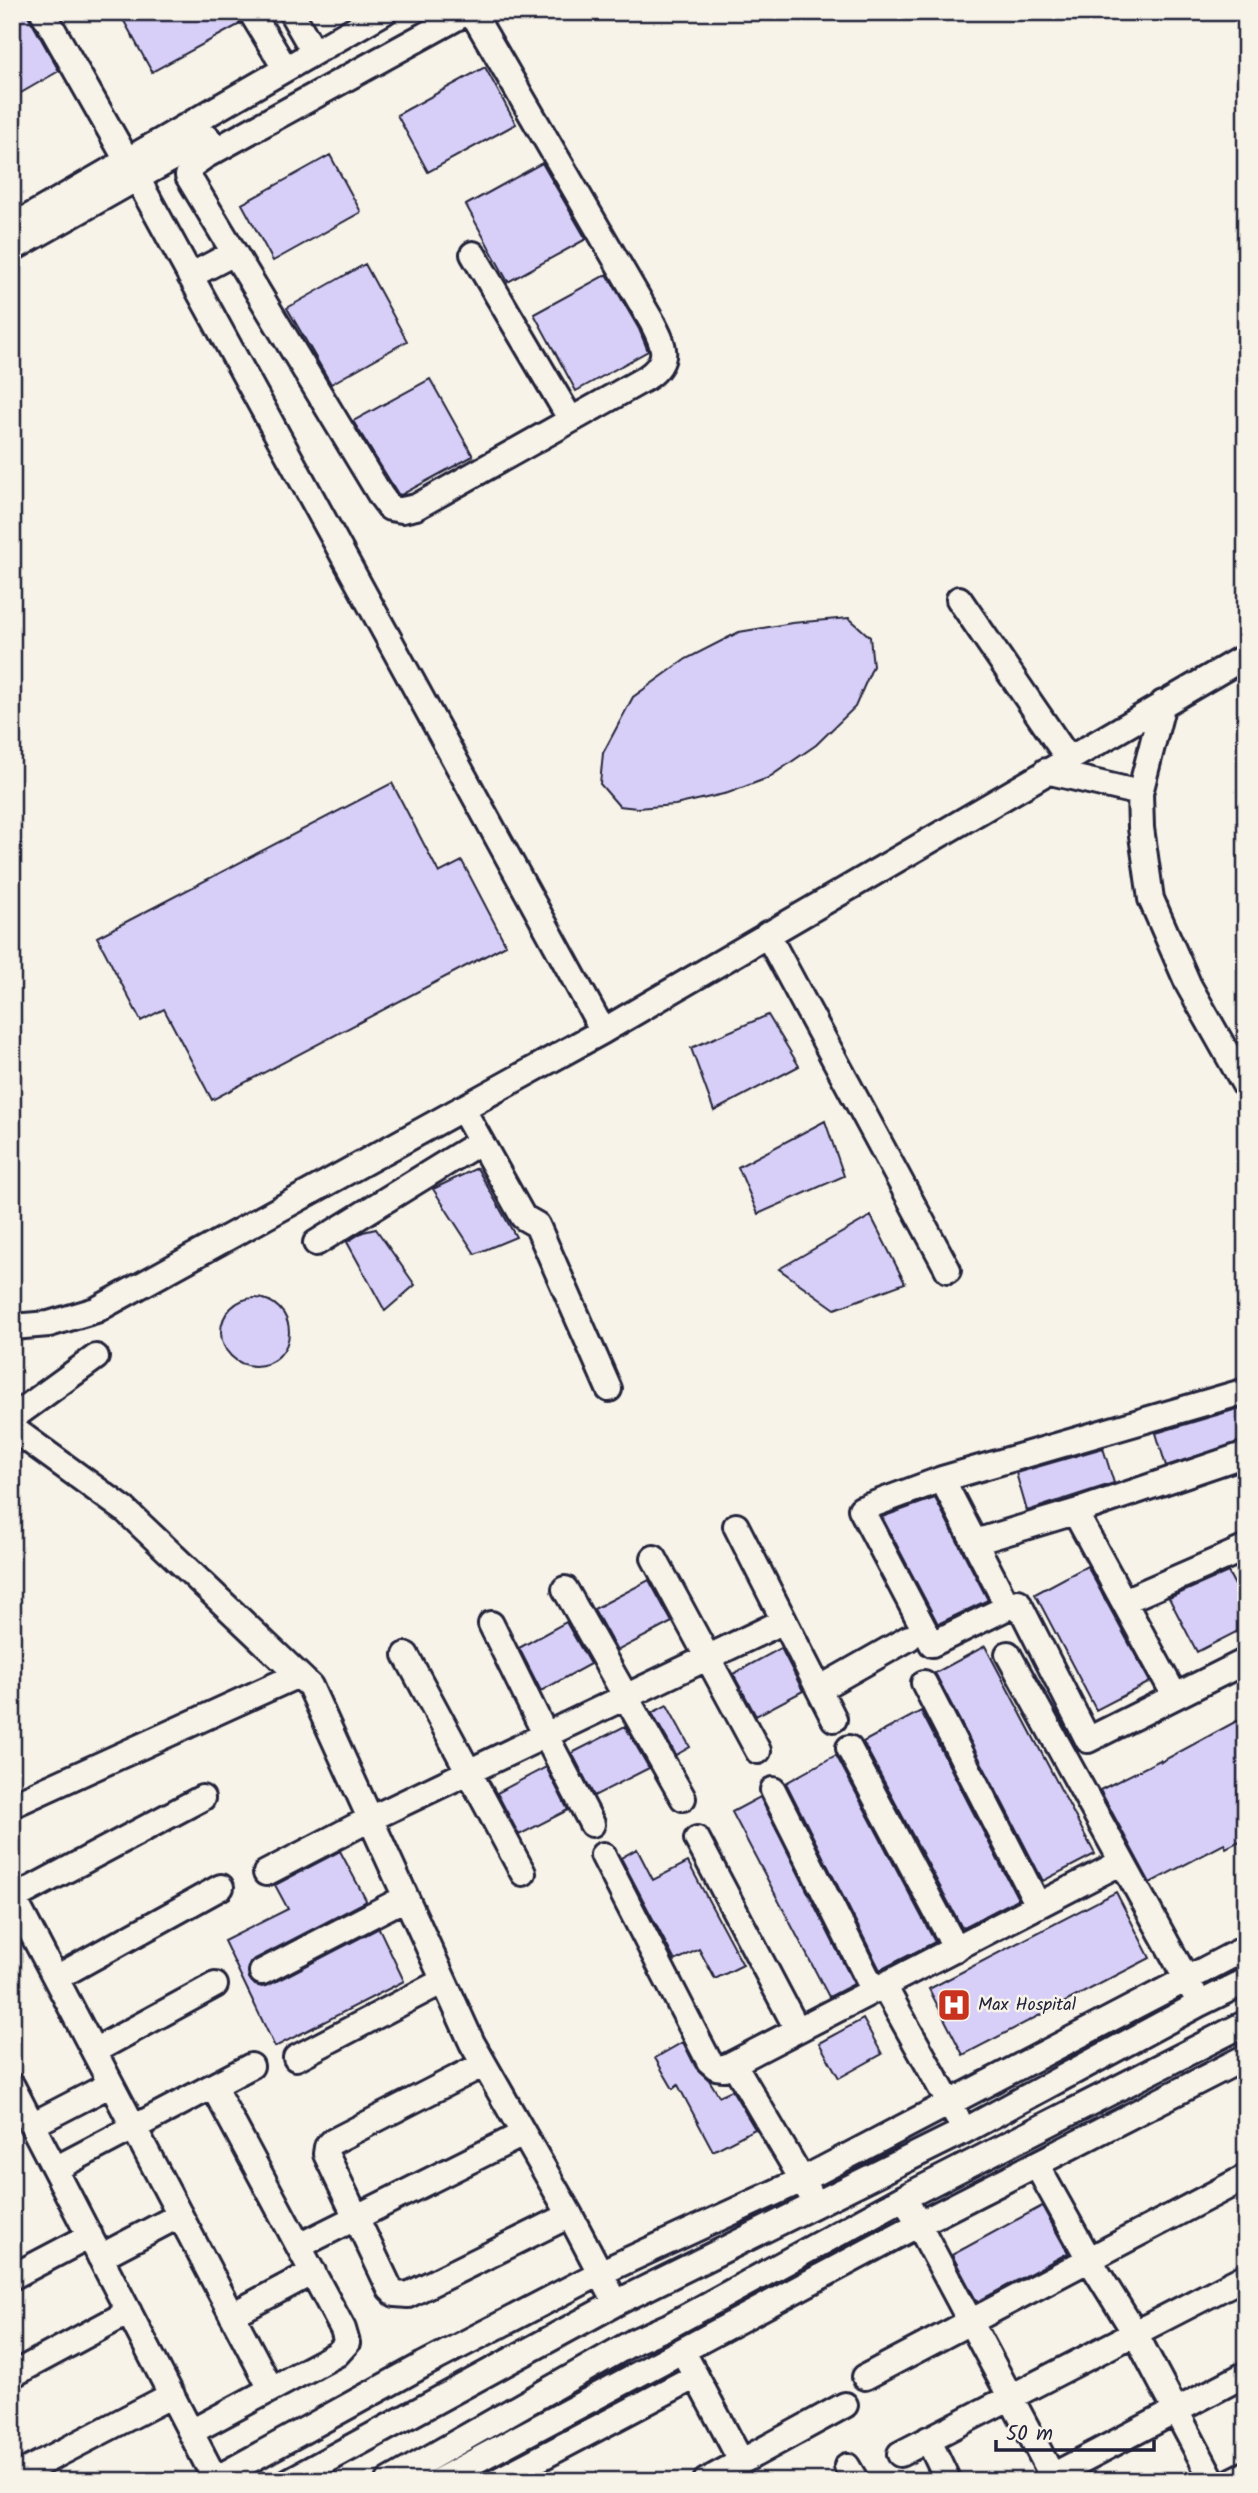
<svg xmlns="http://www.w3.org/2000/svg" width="1258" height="2493" font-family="Kalam,sans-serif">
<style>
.building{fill:#d7cff7;stroke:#22223b;stroke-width:2}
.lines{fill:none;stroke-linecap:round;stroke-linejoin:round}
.minor-casing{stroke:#22223b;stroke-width:30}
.minor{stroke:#f7f3e8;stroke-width:24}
.labels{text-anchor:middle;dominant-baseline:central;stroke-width:5;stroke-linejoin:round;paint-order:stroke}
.poi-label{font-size:18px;fill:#22223b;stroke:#f7f3e8;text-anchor:start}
</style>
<rect width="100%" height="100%" fill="#f7f3e8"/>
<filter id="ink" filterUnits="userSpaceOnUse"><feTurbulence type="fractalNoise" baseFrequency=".0143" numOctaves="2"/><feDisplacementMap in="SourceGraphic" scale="14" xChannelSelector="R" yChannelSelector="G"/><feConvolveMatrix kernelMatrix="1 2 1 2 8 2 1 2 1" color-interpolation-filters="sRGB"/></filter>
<g filter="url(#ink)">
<path class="building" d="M 12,12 L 26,12 L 59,71 L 12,98 Z
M 119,12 L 234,12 L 240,24 L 152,72 Z
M 485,67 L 516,124 L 428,172 L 397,115 Z
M 330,155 L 361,212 L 273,261 L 242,204 Z
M 542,163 L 586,239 L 508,282 L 466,205 Z
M 365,264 L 407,341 L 331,384 L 287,308 Z
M 607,274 L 639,329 L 648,351 L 576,391 L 534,314 Z
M 430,379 L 473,456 L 401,495 L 398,494 L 353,421 Z
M 849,618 L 870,637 L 873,666 L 855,707 L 816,745 L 768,778 L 728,793 L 675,805 L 637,808 L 619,806 L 600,784 L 603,753 L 633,697 L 686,659 L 739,632 L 792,623 Z
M 392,783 L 439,873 L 462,861 L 506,945 L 212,1100 L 164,1009 L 141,1021 L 97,937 Z
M 768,1015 L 799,1066 L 714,1111 L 691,1048 Z
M 825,1121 L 844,1176 L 758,1214 L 738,1167 Z
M 477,1168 L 516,1237 L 475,1254 L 433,1189 Z
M 871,1216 L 905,1283 L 835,1309 L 779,1269 Z
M 376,1229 L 415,1285 L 385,1311 L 347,1242 L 363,1232 Z
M221 1332a34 34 0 1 1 68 0a34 34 0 1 1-68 0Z
M 1244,1407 L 1246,1440 L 1166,1466 L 1156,1433 Z
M 1103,1448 L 1114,1483 L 1027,1511 L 1016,1473 Z
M 935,1498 L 988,1600 L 938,1624 L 882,1517 Z
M 1087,1566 L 1150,1682 L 1096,1710 L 1035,1594 Z
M 1228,1572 L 1246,1606 L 1246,1627 L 1197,1652 L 1169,1598 Z
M 649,1580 L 672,1622 L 617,1651 L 594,1609 Z
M 566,1622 L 590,1664 L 541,1691 L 519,1648 Z
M 985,1646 L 1095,1854 L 1043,1881 L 935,1673 Z
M 781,1648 L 803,1691 L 756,1716 L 733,1674 Z
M 667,1705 L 690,1747 L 676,1755 L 652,1713 Z
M 921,1711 L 1018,1899 L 962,1928 L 863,1742 Z
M 1246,1716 L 1246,1838 L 1226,1848 L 1224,1844 L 1150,1883 L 1100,1790 L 1160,1760 L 1161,1762 Z
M 625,1726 L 649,1768 L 594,1796 L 572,1753 Z
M 836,1755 L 935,1942 L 880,1970 L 786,1783 Z
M 546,1767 L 568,1810 L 519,1835 L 497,1793 Z
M 760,1797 L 854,1984 L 829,1997 L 732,1812 Z
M 637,1849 L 653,1880 L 688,1862 L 743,1965 L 715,1979 L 699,1949 L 675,1961 L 621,1858 Z
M 340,1851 L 366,1900 L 365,1902 L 255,1959 L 249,1965 L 249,1978 L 255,1985 L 262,1987 L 269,1985 L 379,1928 L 404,1981 L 275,2047 L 224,1941 L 288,1909 L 275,1885 Z
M 1116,1892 L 1150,1958 L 963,2055 L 929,1989 Z
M 863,2019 L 882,2054 L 839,2078 L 819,2043 Z
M 683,2042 L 696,2068 L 709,2080 L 719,2096 L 732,2090 L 755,2129 L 713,2151 L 678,2085 L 673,2089 L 655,2058 Z
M 1042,2206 L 1068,2253 L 977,2302 L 952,2255 Z"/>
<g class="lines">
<defs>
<path id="minor" d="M 43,12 L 137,178 L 603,1031
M 251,12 L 285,68
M 291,12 L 314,52
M 467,12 L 205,156 L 191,166 L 188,176 L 381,496 L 390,508 L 402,510 L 416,507 L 646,378 C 672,361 664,345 652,322 L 472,12
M 12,227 L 384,12
M 12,249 L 208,138
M 473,254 L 571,420
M 190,276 L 234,253
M 959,599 L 1068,758
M 1163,703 L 1140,793 L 1141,828 L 1151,899 L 1189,986 L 1246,1087
M 1046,771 L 1140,793
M 767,934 L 948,1270
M 462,1108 L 523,1217 L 537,1225 L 609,1389
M 316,1243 L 480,1142
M 12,1327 L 49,1324 L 96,1310 L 603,1031 L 1246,656
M 12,1418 L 96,1357
M 12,1428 L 125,1510 L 310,1686 L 472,2043 L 570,2215 L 616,2303
M 942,1479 L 1008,1607 L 932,1644 L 861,1509 Z
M 942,1479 L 1246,1391
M 1075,1512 L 1175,1696
M 736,1526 L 834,1719
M 975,1542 L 1075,1512 L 1246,1454
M 654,1558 L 758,1751
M 565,1589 L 683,1798
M 1124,1601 L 1246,1548
M 1008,1607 L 1018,1602 L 1088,1740 L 1246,1661
M 491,1624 L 546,1736 L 592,1824
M 1008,1654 L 1193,1991
M 406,1655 L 523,1873
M 924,1683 L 1038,1905
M 819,1689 L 909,1638
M 849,1748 L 956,1949
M 773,1790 L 874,1991
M 12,1805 L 298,1675
M 697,1839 L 797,2029
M 603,1855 L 709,2061 L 716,2067 L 724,2068 L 1122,1862
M 266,1873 L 370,1819 L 784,1621
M 12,1895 L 271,2389
M 12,1899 L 202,1798
M 262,1972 L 405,1898
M 56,1978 L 221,1887
M 884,1986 L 957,2117
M 94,2051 L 215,1985
M 296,2058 L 443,1981
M 484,2064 L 332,2142 L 327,2147 L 326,2154 L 390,2289 L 395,2294 L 408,2295 L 570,2215
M 734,2064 L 810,2193
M 12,2086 L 216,2481
M 32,2125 L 111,2084
M 1036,2164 L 1089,2259 L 1135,2333 L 1213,2481
M 55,2169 L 251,2066
M 911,2210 L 1055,2481
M 299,2246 L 523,2134
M 100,2257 L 180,2215
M 12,2277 L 90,2236
M 232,2315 L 313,2272
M 689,2363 L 741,2461
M 12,2375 L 129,2312
M 865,2377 L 1246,2177
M 191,2432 L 337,2354 L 347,2343 L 343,2329 L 213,2086
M 928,2439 L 948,2481
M 900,2454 L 1246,2276
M 847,2466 L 856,2481
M 1052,2476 L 1246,2374
M 12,2478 L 172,2395
M 212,2481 L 423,2365 L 600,2273 L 802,2180 L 1246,1948
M 289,2481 L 616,2303 L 964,2131 L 1199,2004 L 1246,1981
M 389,2481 L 635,2341 L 669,2326 L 905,2197 L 1246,2023
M 438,2481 L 919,2224 L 1246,2057
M 497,2481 L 696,2376
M 706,2481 L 845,2405
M 1232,2481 L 1246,2474"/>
</defs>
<use href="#minor" class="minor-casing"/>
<use href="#minor" class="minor"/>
</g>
</g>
<defs>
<symbol id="hospital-square" viewBox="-11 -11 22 22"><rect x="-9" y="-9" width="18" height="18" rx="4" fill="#c8321e" stroke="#f7f3e8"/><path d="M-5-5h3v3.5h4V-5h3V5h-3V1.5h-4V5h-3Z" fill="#fff"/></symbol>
</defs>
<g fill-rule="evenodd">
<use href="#hospital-square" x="935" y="1986" width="38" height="38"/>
</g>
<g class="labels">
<g class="poi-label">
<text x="978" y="2005">Max Hospital</text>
</g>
</g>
<rect width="1258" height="2493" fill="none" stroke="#f7f3e8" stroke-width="42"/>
<rect x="21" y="21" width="1216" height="2451" fill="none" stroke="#22223b" stroke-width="2.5" filter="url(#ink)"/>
<path d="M996 2440v10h158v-10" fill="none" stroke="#22223b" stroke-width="3.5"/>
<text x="1006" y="2440" font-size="21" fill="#22223b" stroke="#f7f3e8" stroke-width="5" paint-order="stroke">50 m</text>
</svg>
